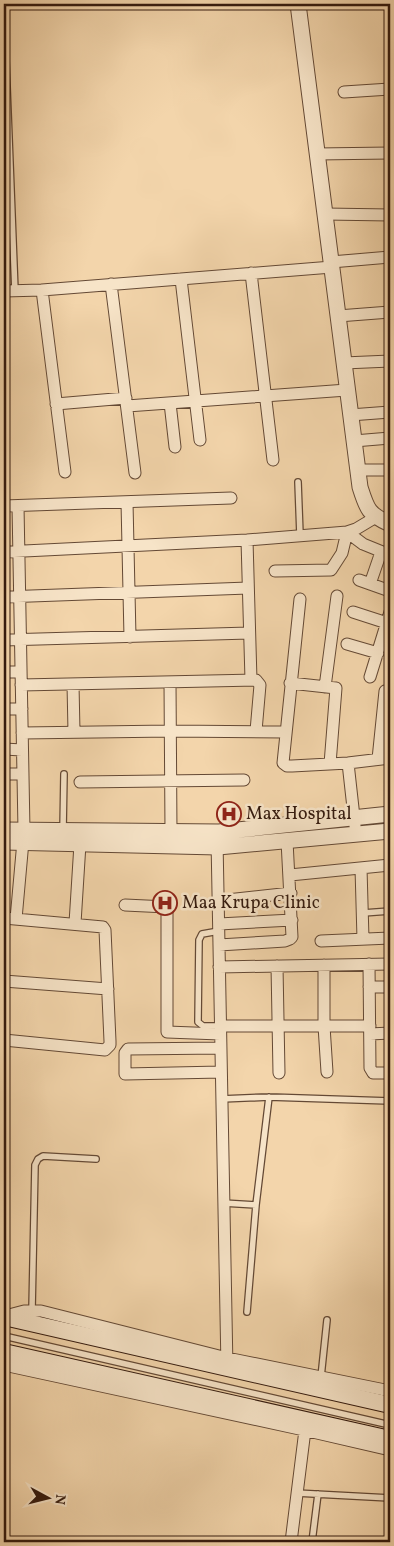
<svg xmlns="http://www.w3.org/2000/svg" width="394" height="1546" font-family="Vollkorn,serif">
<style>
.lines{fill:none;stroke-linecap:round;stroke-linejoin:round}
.service-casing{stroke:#644935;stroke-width:8}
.minor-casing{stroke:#644935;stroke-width:13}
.tertiary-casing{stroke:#644935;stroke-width:17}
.secondary-casing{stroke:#341a0e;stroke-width:18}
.service{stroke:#f7e4c8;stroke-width:5.5}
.minor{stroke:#f7e4c8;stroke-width:11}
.tertiary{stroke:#f7e4c8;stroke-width:15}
.secondary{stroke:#f7e4c8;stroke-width:16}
.labels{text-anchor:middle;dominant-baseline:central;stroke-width:5;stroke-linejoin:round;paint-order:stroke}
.poi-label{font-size:18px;fill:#341a0e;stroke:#f7e4c8;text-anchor:start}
</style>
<rect width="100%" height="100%" fill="#f3d5ab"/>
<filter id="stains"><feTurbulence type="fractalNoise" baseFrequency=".004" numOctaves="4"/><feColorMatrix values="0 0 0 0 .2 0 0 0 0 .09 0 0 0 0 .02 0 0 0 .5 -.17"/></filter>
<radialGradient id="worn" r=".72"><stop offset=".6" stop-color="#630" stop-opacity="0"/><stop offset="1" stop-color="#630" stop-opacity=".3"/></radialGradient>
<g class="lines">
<defs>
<path id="service" d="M 4,10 L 15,291
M 4,197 L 11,196
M 298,482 L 300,535
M 63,830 L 64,774
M 363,913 L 390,911
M 219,931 L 202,934 L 199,940 L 198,1022 L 203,1026 L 220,1026
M 221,1099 L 269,1097 L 390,1101
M 223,1203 L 256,1205
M 32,1310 L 35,1165 L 38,1159 L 43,1156 L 96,1159
M 247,1312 L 256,1205 L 269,1097
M 4,1336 L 390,1425
M 321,1377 L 327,1320
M 296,1493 L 390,1498
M 312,1542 L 318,1494"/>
<path id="minor" d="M 344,92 L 390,89
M 317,154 L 390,153
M 325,214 L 390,215
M 331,262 L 390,257
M 251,273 L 273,460
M 181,279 L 200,440
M 111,284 L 135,473
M 42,290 L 65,472
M 4,291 L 42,290 L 332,267
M 338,316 L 390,312
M 344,363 L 390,361
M 170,403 L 175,447
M 56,404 L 126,398
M 127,406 L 347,390
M 350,415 L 390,412
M 354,441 L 390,438
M 357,470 L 390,470
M 127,502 L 130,637
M 4,506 L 231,498
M 247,540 L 251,680
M 4,552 L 247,540 L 347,532 L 356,529 L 376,517
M 275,571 L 331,570 L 342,553 L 347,532 L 363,544 L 390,555
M 359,580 L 390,591
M 370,584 L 381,552
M 4,597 L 248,588
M 300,599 L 283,763 L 287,766 L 292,766 L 348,763 L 390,758
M 353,612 L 387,623
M 4,640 L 249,633
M 347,644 L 378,653
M 4,672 L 21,672
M 370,677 L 390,612
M 170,682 L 171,832
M 290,683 L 336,688 L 330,764
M 73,684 L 74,732
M 21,685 L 256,680 L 260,685 L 256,731
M 325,687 L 337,596
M 4,709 L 22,709
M 22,733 L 170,731 L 285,732
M 4,749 L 22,750
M 378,759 L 385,691
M 348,763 L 355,826
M 4,774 L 23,774
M 80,782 L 244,780
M 217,840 L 227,1368
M 361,868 L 363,939
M 290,875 L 390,865
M 218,901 L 291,893
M 125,905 L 167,907 L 167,1032 L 220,1034
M 4,918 L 103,927 L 105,930 L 110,1041 L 110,1045 L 105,1050 L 4,1040
M 16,919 L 24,830 L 18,506
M 75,923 L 80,844
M 219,924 L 292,920
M 321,941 L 390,938
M 219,945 L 285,941 L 290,939 L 292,937 L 287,841
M 369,964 L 370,1068 L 373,1073 L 390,1073
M 324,965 L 324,1026 L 327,1072
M 277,966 L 279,1073
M 219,967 L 390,964
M 4,981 L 108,989
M 369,987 L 390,987
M 220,1026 L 370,1026
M 370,1034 L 390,1033
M 221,1048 L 128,1049 L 125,1053 L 125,1074 L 221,1072
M 5,1316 L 24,1311 L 41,1311 L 227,1358 L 390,1391
M 4,1365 L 304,1430 L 390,1450
M 291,1542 L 306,1422"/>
<path id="tertiary" d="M 298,4 L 360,487 C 367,509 368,514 390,524
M 4,830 L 219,832 L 390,814
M 4,842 L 218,847 L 390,831"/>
<path id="secondary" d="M 4,1317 L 390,1405
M 4,1352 L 390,1439"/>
</defs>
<use href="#service" class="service-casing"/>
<use href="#minor" class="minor-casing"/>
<use href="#tertiary" class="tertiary-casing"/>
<use href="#secondary" class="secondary-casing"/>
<use href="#service" class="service"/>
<use href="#minor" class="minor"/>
<use href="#tertiary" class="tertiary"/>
<use href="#secondary" class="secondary"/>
</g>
<defs>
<symbol id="hospital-ring" viewBox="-11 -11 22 22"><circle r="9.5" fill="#f7e4c8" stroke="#8f2418" stroke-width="1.5"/><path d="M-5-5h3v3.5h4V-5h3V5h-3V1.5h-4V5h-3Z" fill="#8f2418"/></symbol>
</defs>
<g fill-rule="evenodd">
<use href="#hospital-ring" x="215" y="800" width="28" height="28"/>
<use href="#hospital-ring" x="151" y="889" width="28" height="28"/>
</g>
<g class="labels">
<g class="poi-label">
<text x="246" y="814">Max Hospital</text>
<text x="182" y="903">Maa Krupa Clinic</text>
</g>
</g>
<rect width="394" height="1546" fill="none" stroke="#f3d5ab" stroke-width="20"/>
<rect x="5" y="5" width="384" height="1536" fill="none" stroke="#341a0e" stroke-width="2.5"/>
<rect x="10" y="10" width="374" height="1526" fill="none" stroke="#341a0e"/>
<g transform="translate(48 1498) rotate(97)" stroke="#f7e4c8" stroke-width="4" paint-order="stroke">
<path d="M0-4L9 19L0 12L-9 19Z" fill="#341a0e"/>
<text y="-8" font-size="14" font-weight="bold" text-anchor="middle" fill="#341a0e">N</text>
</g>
<rect width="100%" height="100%" filter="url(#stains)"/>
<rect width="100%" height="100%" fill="url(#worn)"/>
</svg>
